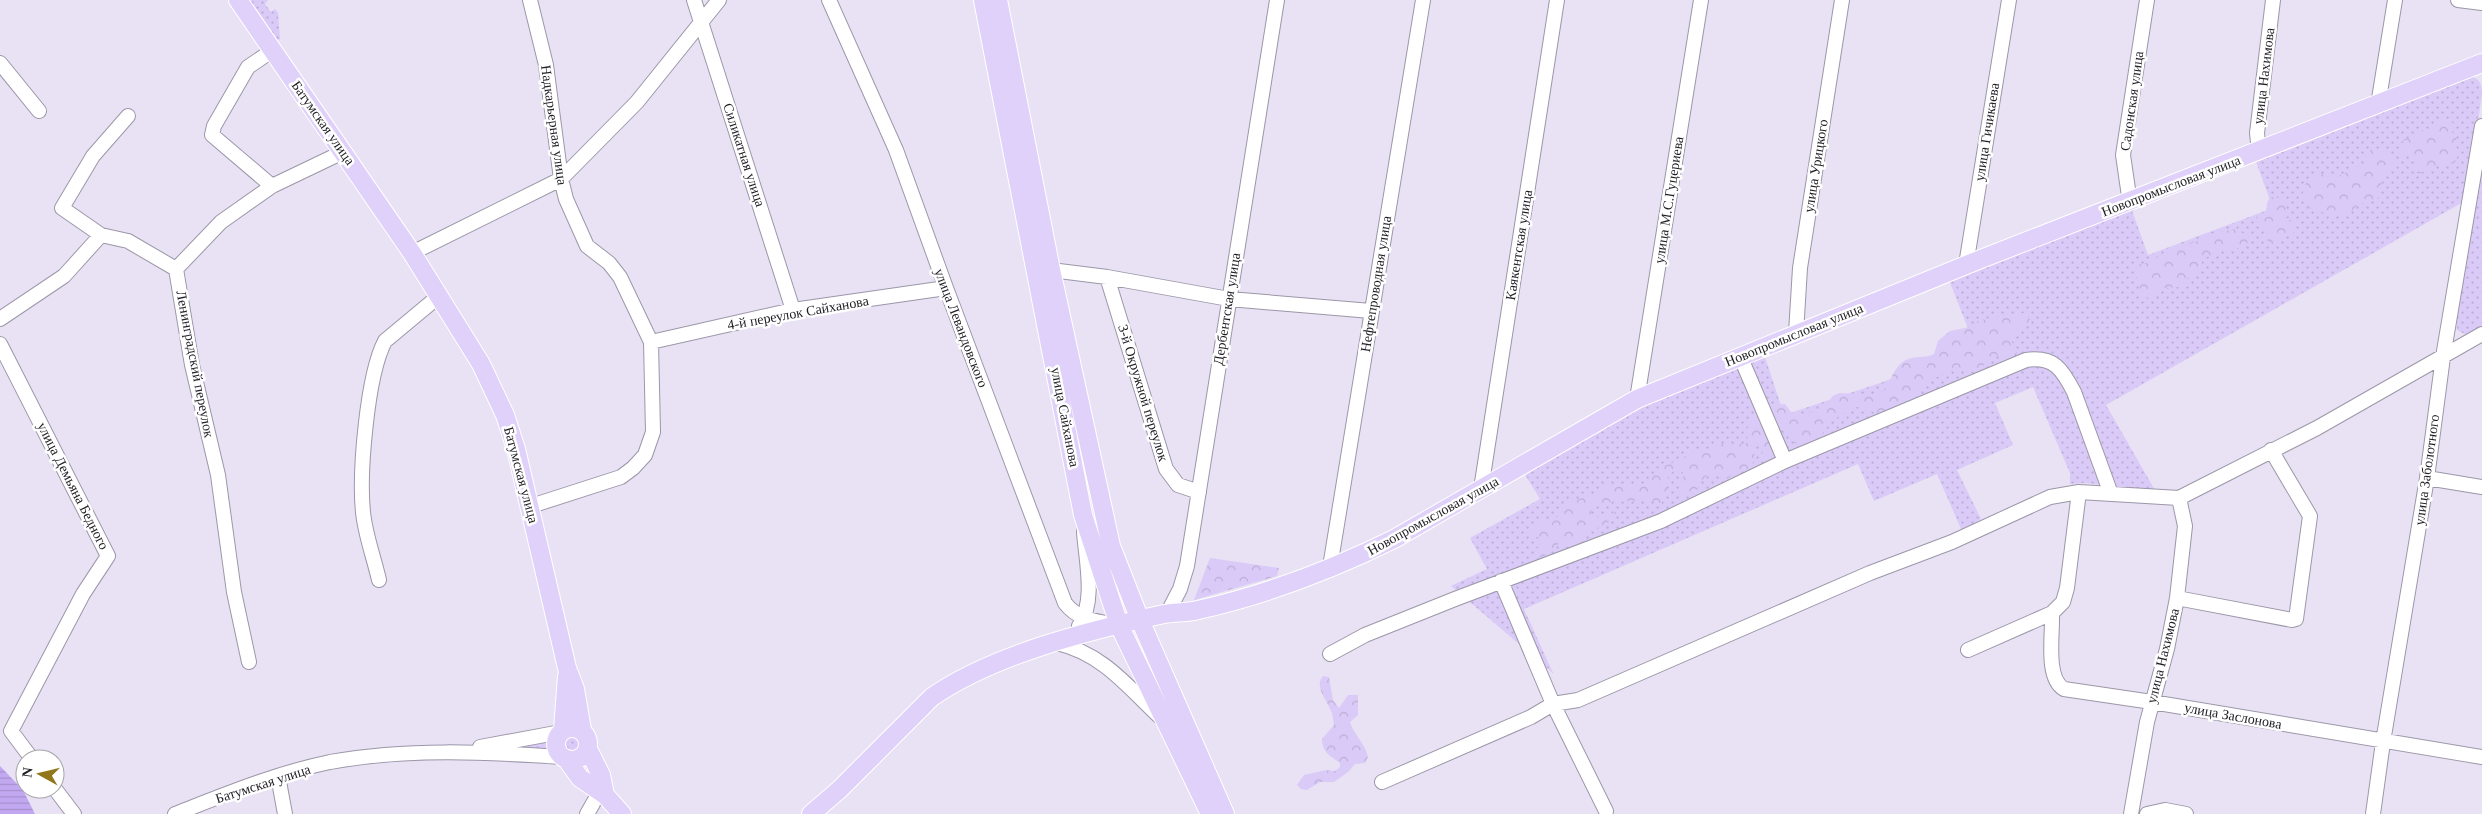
<svg xmlns="http://www.w3.org/2000/svg" width="2482" height="814" font-family="Georgia,serif">
<style>
.green{fill:url(#green-dots)}
.forest{fill:url(#forest-crowns)}
.water{fill:url(#water-rules)}
.lines{fill:none;stroke-linecap:round;stroke-linejoin:round}
.minor-casing{stroke:#9c97a8;stroke-width:16}
.major-casing{stroke:#fff;stroke-width:20}
.minor{stroke:#fff;stroke-width:14}
.major{stroke:#e0d1fa;stroke-width:18}
.labels{text-anchor:middle;dominant-baseline:central;stroke-width:5;stroke-linejoin:round;paint-order:stroke}
.street-label{font-size:14px;fill:#1f1d23;stroke:#fff}
</style>
<defs>
<pattern id="green-dots" width="8" height="8" patternUnits="userSpaceOnUse" patternTransform="scale(1.25)"><rect width="8" height="8" fill="#dacaf8"/><path d="M2 2h.1M6 6h.1" fill="none" stroke="#bbadd4" stroke-width="1.8" stroke-linecap="round"/></pattern>
<pattern id="forest-crowns" width="20" height="18" patternUnits="userSpaceOnUse" patternTransform="scale(1.25)"><rect width="20" height="18" fill="#dacaf8"/><path d="M2 6a3 3 0 1 1 6 0M12 15a3 3 0 1 1 6 0" fill="none" stroke="#bbadd4"/></pattern>
<pattern id="water-rules" width="6" height="5" patternUnits="userSpaceOnUse" patternTransform="scale(1.25)"><rect width="6" height="5" fill="#c2a8f0"/><path d="M0 2.5h6" fill="none" stroke="#a690ce"/></pattern>
</defs>
<rect width="100%" height="100%" fill="#e8e2f4"/>
<path class="green" d="M 245,0 L 268,0 L 265,4 L 271,12 L 275,9 L 278,13 L 280,39 L 274,42 Z
M 2470,76 C 2481,79 2482,85 2482,95 L 2465,201 L 2106,405 L 2156,492 L 2086,483 L 2070,484 L 2070,473 L 2033,387 L 1995,403 L 2013,445 L 1957,470 L 1981,519 L 1962,531 L 1937,474 L 1874,501 L 1858,464 L 1524,609 L 1553,673 L 1451,586 L 1487,569 L 1470,538 L 1540,499 L 1523,471 L 1642,404 L 1764,354 L 1784,415 L 1883,382 L 1975,346 L 1949,280 L 2131,208 L 2148,255 L 2273,208 L 2255,159 Z
M 2482,159 L 2482,330 L 2468,336 L 2457,330 L 2456,317 Z
M562 745a11 11 0 1 1 22 0a11 11 0 1 1-22 0Z
M 547,739 L 547,749 L 506,749 Z"/>
<path class="forest" d="M 2447,120 L 2453,123 L 2452,132 L 2456,138 L 2457,159 L 2455,162 L 2437,165 L 2418,174 L 2415,169 L 2417,164 L 2411,160 L 2412,157 L 2401,155 L 2401,145 L 2404,139 L 2414,138 L 2424,129 L 2433,129 L 2440,121 Z
M 2371,149 L 2381,149 L 2394,159 L 2393,165 L 2384,172 L 2378,198 L 2358,205 L 2347,215 L 2327,216 L 2320,210 L 2310,209 L 2302,196 L 2306,183 L 2320,174 C 2325,174 2327,177 2332,178 C 2337,178 2356,167 2363,164 Z
M 2270,197 L 2284,198 L 2286,205 L 2285,217 L 2296,223 L 2293,234 L 2284,234 L 2277,243 L 2270,244 L 2266,238 L 2268,229 L 2258,224 L 2257,215 L 2266,212 L 2267,203 Z
M 2236,229 L 2249,237 L 2247,244 L 2240,248 L 2230,248 L 2202,259 L 2202,265 L 2195,277 L 2187,278 L 2181,287 L 2163,288 L 2148,298 L 2142,294 L 2135,271 L 2137,265 L 2150,262 L 2174,247 L 2198,241 L 2214,233 Z
M 2024,313 L 2030,319 L 2027,325 L 2014,331 L 2012,342 L 2017,350 L 2016,361 L 2006,361 L 1997,355 L 1975,372 L 1958,369 L 1928,380 L 1910,403 L 1885,415 L 1857,407 L 1850,408 L 1830,423 L 1820,437 L 1804,444 L 1794,443 L 1792,433 L 1785,431 L 1780,436 L 1776,461 L 1766,464 L 1763,462 L 1762,449 L 1756,445 L 1752,467 L 1726,478 L 1713,474 L 1706,476 C 1697,484 1698,502 1678,492 L 1684,475 L 1682,472 L 1675,470 C 1666,475 1665,485 1668,494 L 1660,505 L 1649,499 C 1629,505 1608,495 1591,511 L 1591,515 L 1600,518 L 1616,512 L 1616,515 L 1605,525 L 1584,533 L 1578,547 L 1568,547 L 1559,543 L 1549,554 L 1535,559 L 1535,553 L 1541,541 L 1540,538 L 1530,535 C 1534,519 1545,522 1558,517 L 1568,503 L 1596,493 L 1610,484 L 1644,486 L 1650,482 L 1656,469 L 1682,459 L 1690,452 L 1709,450 L 1722,444 L 1745,444 L 1748,442 C 1746,427 1747,417 1764,417 L 1776,405 L 1785,404 L 1791,412 L 1804,414 L 1822,409 L 1833,396 L 1839,393 L 1879,395 C 1892,384 1892,367 1906,360 C 1915,355 1925,359 1934,354 L 1938,341 L 1950,331 L 1970,327 L 1978,321 L 1994,317 Z
M 1210,558 L 1279,568 L 1277,576 L 1194,600 Z
M 1323,676 L 1329,677 L 1333,700 L 1339,708 L 1348,695 L 1358,695 L 1358,715 L 1350,722 C 1354,735 1365,743 1368,757 L 1365,763 L 1355,764 L 1348,772 L 1334,782 L 1320,782 L 1307,790 L 1301,789 L 1297,785 L 1304,775 L 1326,770 L 1335,771 L 1340,767 L 1340,763 C 1331,756 1322,753 1322,739 L 1334,725 C 1333,720 1333,713 1330,709 C 1326,699 1314,686 1323,676 Z"/>
<path class="water" d="M 0,766 L 23,790 L 35,814 L 0,814 Z"/>
<g class="lines">
<defs>
<path id="minor" d="M 530,0 L 546,65 L 561,179 L 566,199 L 587,246 L 609,263 L 620,277 L 651,342 L 653,432 L 645,455 L 633,468 L 621,477 L 531,506
M 694,0 L 793,310
M 829,0 L 896,150 L 946,288 L 1065,603 C 1077,619 1094,621 1113,624
M 2458,0 L 2482,3
M 0,63 L 39,111
M 2378,105 L 2395,0
M 2259,152 L 2257,133 L 2273,0
M 272,186 L 212,135 L 214,126 L 248,67 L 273,50
M 2130,203 L 2123,155 L 2147,0
M 101,235 L 62,208 L 93,156 L 128,116
M 412,253 L 561,179 L 637,102 L 719,0
M 1966,265 L 2009,0
M 1042,271 L 1051,270 L 1107,277 L 1229,299 L 1371,311
M 1107,277 L 1166,469 L 1178,485 L 1199,492
M 0,319 L 64,276 L 101,235 L 128,241 L 176,269
M 1796,333 L 1800,268 L 1842,0
M 651,342 L 793,310 L 946,288
M 0,344 L 108,556 L 83,594 L 11,731 L 32,759
M 1740,356 L 1785,461
M 1637,399 L 1701,0
M 2427,478 L 2482,487
M 1481,489 L 1557,0
M 1330,567 L 1423,0
M 379,580 C 374,558 365,534 363,512 C 359,473 367,375 385,341 L 439,296
M 1501,581 L 1553,704 L 1578,700 L 1870,573 L 1952,542 L 2050,497 L 2079,492 L 2179,498 L 2317,428 L 2482,334
M 2177,598 L 2292,620 L 2296,619 L 2310,516 L 2271,450
M 2052,613 C 2053,634 2045,678 2064,689 L 2152,702 L 2482,757
M 1167,614 L 1180,589 L 1187,566 L 1277,0
M 1079,626 C 1096,601 1086,561 1084,532
M 1057,643 C 1103,654 1127,686 1160,717
M 1968,650 L 2052,613 L 2063,602 L 2067,588 L 2079,492
M 1330,654 L 1365,635 L 1455,599 L 1661,521 L 1785,461 L 2026,360 C 2054,356 2062,369 2074,392 L 2111,494
M 249,662 L 234,592 L 218,475 L 192,365 L 176,269 L 221,222 L 272,186 L 343,152
M 480,747 L 561,732
M 278,776 L 285,814
M 1382,782 L 1531,717 L 1553,704 L 1606,811
M 55,789 L 74,814
M 175,814 C 226,794 277,773 330,762 C 407,748 485,752 562,757
M 587,814 L 595,800 L 605,795
M 2131,814 L 2147,722 L 2167,649 L 2177,598 L 2185,526 L 2179,498
M 2147,814 L 2165,810 L 2186,814
M 2373,814 L 2383,742 L 2427,478 L 2443,357 L 2482,126"/>
<path id="major" d="M 238,0 L 412,253 L 481,364 L 505,415 L 516,449 L 567,668 L 575,689 L 582,730
M 983,0 L 1083,515 L 1119,625 L 1210,814
M 998,0 L 1051,270 L 1111,546 L 1140,620 L 1225,814
M556 744a16 16 0 1 1 32 0a16 16 0 1 1-32 0Z
M 563,730 L 567,676
M 588,749 L 601,775 L 605,795 L 622,814
M 567,760 L 580,778 L 605,795
M 811,814 L 840,789 L 932,697 C 994,654 1091,630 1164,614 C 1175,612 1187,613 1198,610 C 1265,595 1333,569 1394,539 L 1637,399 L 1981,259 L 2482,63"/>
</defs>
<use href="#minor" class="minor-casing"/>
<use href="#major" class="major-casing"/>
<use href="#minor" class="minor"/>
<use href="#major" class="major"/>
</g>
<g class="labels">
<g class="street-label">
<text transform="translate(2264 76) rotate(-83)">улица Нахимова</text>
<text transform="translate(2132 101) rotate(-82)">Садонская улица</text>
<text transform="translate(323 123) rotate(55)">Батумская улица</text>
<text transform="translate(554 125) rotate(82)">Надкарьерная улица</text>
<text transform="translate(1987 132) rotate(-81)">улица Гичикаева</text>
<text transform="translate(744 155) rotate(72)">Силикатная улица</text>
<text transform="translate(1816 166) rotate(-81)">улица Урицкого</text>
<text transform="translate(2171 186) rotate(-21)">Новопромысловая улица</text>
<text transform="translate(1669 200) rotate(-81)">улица М.С.Гуцериева</text>
<text transform="translate(1519 245) rotate(-81)">Каякентская улица</text>
<text transform="translate(1376 284) rotate(-81)">Нефтепроводная улица</text>
<text transform="translate(1227 309) rotate(-81)">Дербентская улица</text>
<text transform="translate(798 313) rotate(-10)">4-й переулок Сайханова</text>
<text transform="translate(961 328) rotate(69)">улица Левандовского</text>
<text transform="translate(1794 335) rotate(-22)">Новопромысловая улица</text>
<text transform="translate(195 364) rotate(79)">Ленинградский переулок</text>
<text transform="translate(1143 393) rotate(73)">3-й Окружной переулок</text>
<text transform="translate(1065 417) rotate(79)">улица Сайханова</text>
<text transform="translate(2427 470) rotate(-82)">улица Заболотного</text>
<text transform="translate(521 475) rotate(75)">Батумская улица</text>
<text transform="translate(73 486) rotate(63)">улица Демьяна Бедного</text>
<text transform="translate(1433 516) rotate(-29)">Новопромысловая улица</text>
<text transform="translate(2163 656) rotate(-76)">улица Нахимова</text>
<text transform="translate(2233 716) rotate(10)">улица Заслонова</text>
<text transform="translate(263 784) rotate(-18)">Батумская улица</text>
</g>
</g>
<g transform="translate(40 774) rotate(278)"><circle r="24" fill="#ffffff" stroke="#a5a5a7"/>
<path d="M0-4L9 19L0 12L-9 19Z" fill="#92761c"/>
<text y="-8" font-size="14" font-weight="bold" text-anchor="middle" fill="#1f1d23">N</text>
</g>
</svg>
